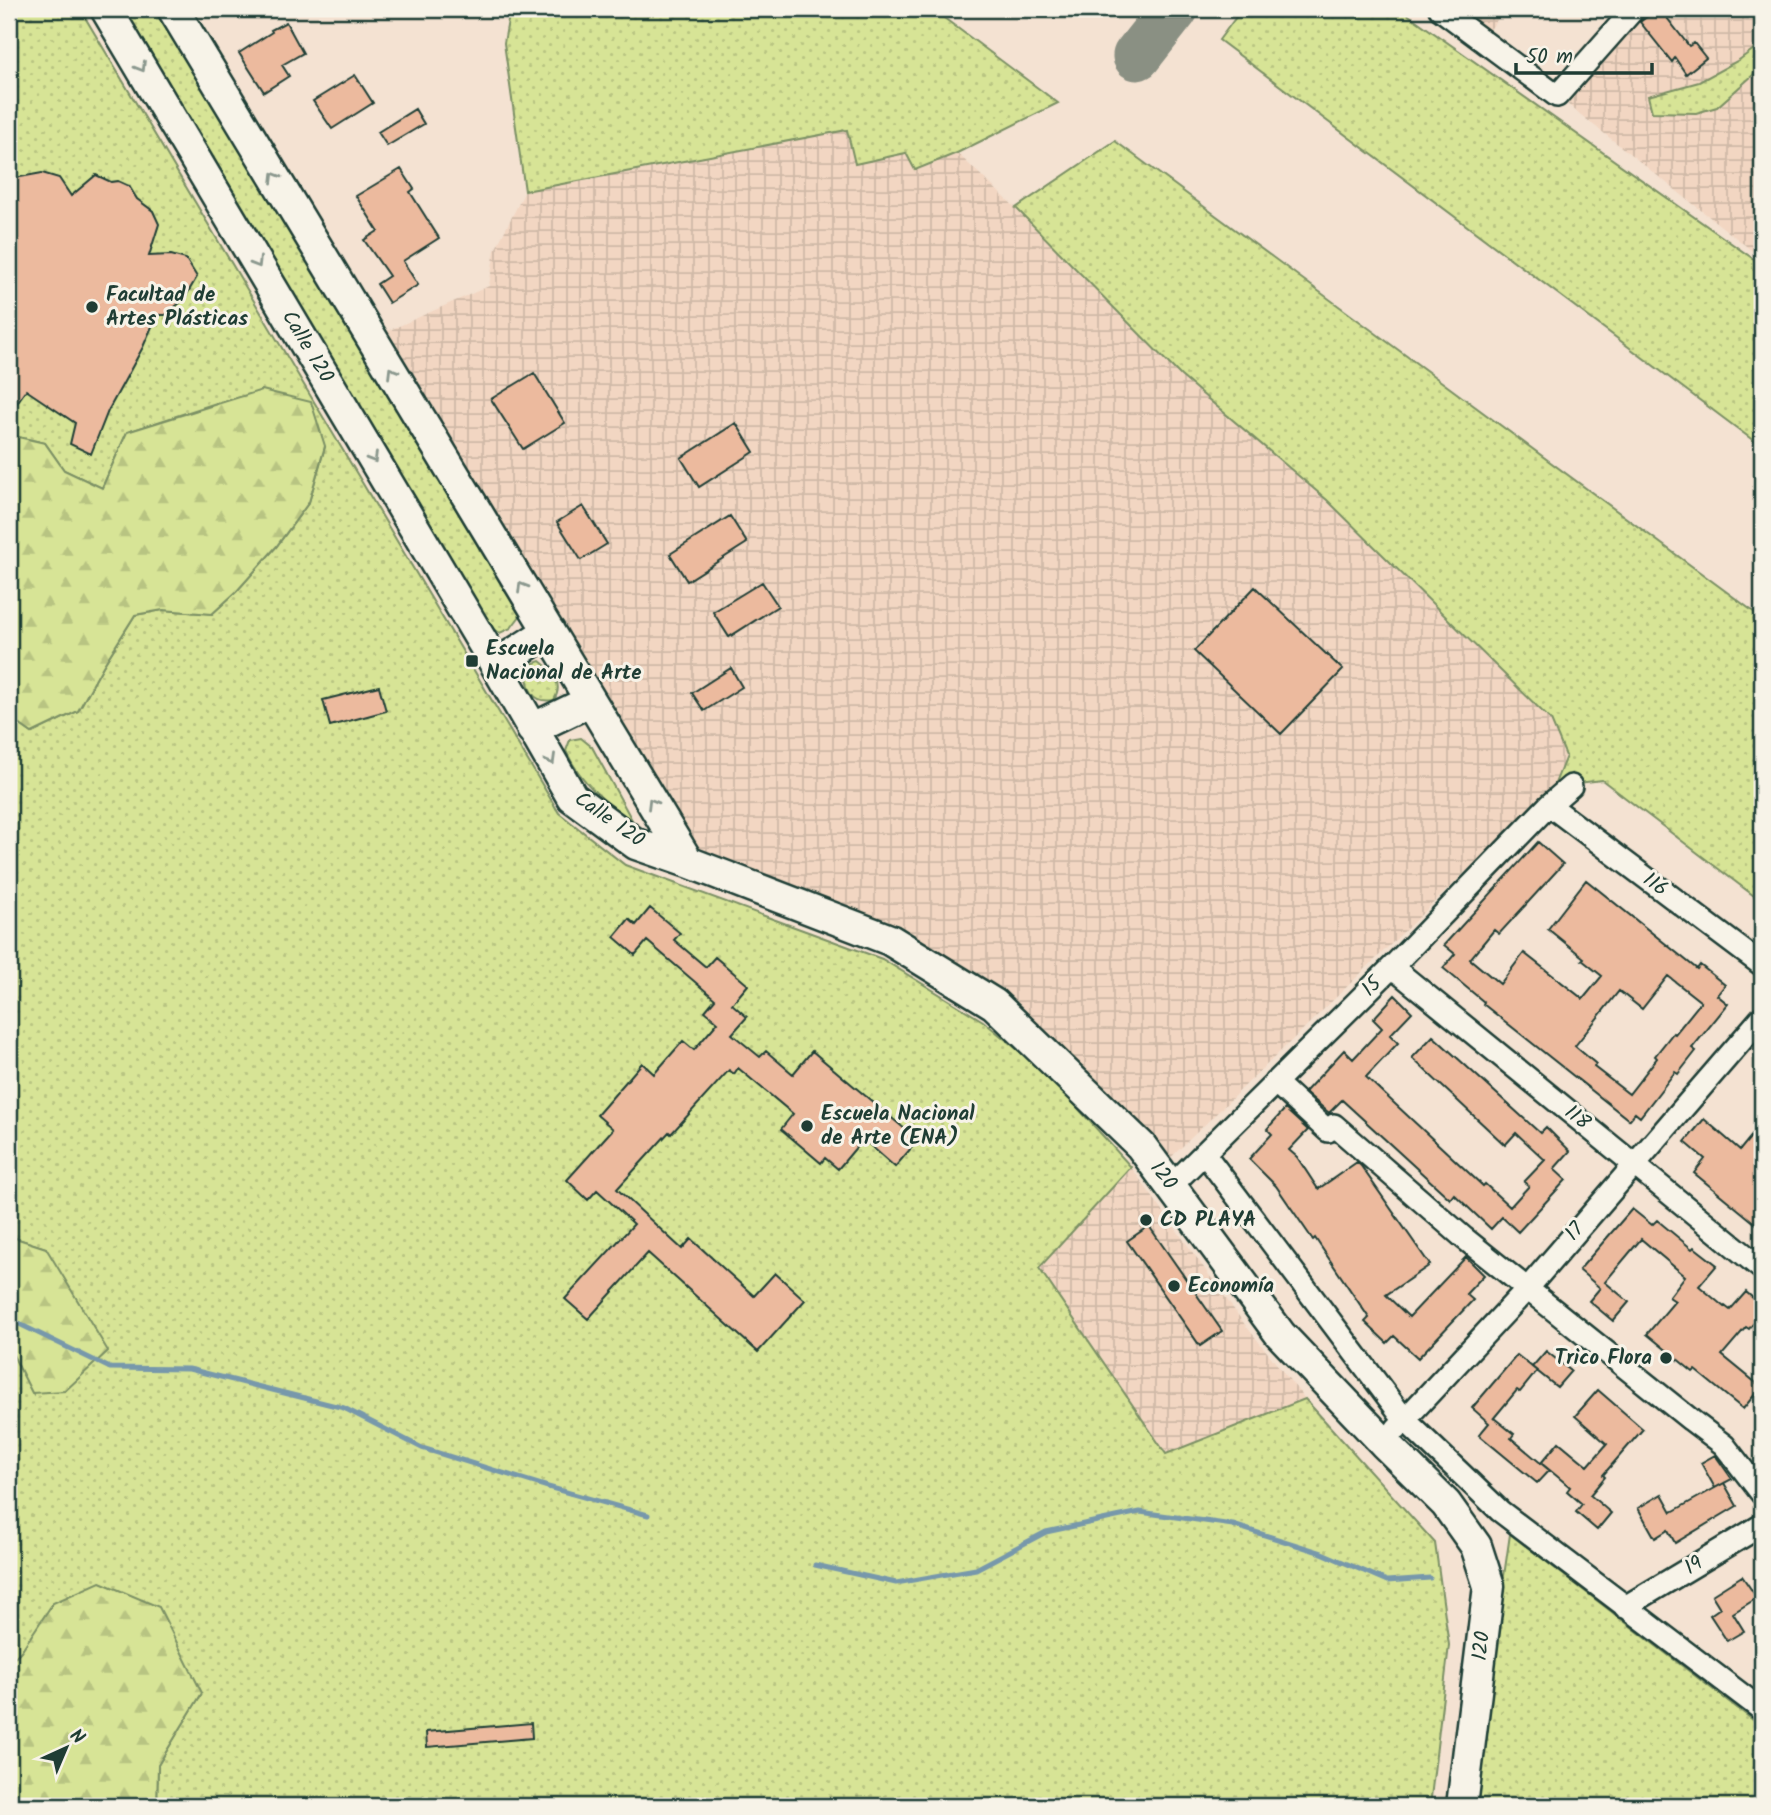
<svg xmlns="http://www.w3.org/2000/svg" width="1771" height="1815" font-family="Kalam,sans-serif">
<style>
.industrial{fill:url(#industrial-grid)}
.grass{fill:url(#grass-dots);stroke:#7b9065;stroke-width:2}
.forest{fill:url(#forest-firs);stroke:#7b9065;stroke-width:2}
.lines{fill:none;stroke-linecap:round;stroke-linejoin:round}
.stream{stroke:#7798ab;stroke-width:5}
.taxiway{stroke:#8a9083;stroke-width:49}
.building{fill:#ecba9e;stroke:#1f3d34;stroke-width:2;fill-rule:evenodd}
.minor-casing{stroke:#1f3d34;stroke-width:26}
.secondary-casing{stroke:#1f3d34;stroke-width:35}
.minor{stroke:#f7f3e8;stroke-width:21}
.secondary{stroke:#f7f3e8;stroke-width:30}
.oneway{stroke:#8b988e}
.poi-dot{fill:#1f3d34;stroke:#f7f3e8;stroke-width:2.5}
.labels{text-anchor:middle;dominant-baseline:central;stroke-width:6;stroke-linejoin:round;paint-order:stroke}
.poi-label{font-size:21px;font-weight:bold;fill:#1f3d34;stroke:#f7f3e8;text-anchor:start}
.street-label{font-size:21px;fill:#1f3d34;stroke:#f7f3e8}
</style>
<defs>
<pattern id="industrial-grid" width="8" height="8" patternUnits="userSpaceOnUse" patternTransform="scale(1.75)"><rect width="8" height="8" fill="#f2d6c2"/><path d="M0 4h8M4 0v8" fill="none" stroke="#cfb9a7"/></pattern>
<pattern id="grass-dots" width="8" height="8" patternUnits="userSpaceOnUse" patternTransform="scale(1.75)"><rect width="8" height="8" fill="#d7e496"/><path d="M2 2h.1M6 6h.1" fill="none" stroke="#b8c482" stroke-width="1.8" stroke-linecap="round"/></pattern>
<pattern id="forest-firs" width="22" height="20" patternUnits="userSpaceOnUse" patternTransform="scale(1.75)"><rect width="22" height="20" fill="#d7e496"/><path d="M5 1l3.5 6h-7zM16 11l3.5 6h-7z" fill="#b8c482"/></pattern>
</defs>
<rect width="100%" height="100%" fill="#f4e2d2"/>
<filter id="ink" filterUnits="userSpaceOnUse"><feTurbulence type="fractalNoise" baseFrequency=".0143" numOctaves="2"/><feDisplacementMap in="SourceGraphic" scale="14" xChannelSelector="R" yChannelSelector="G"/><feConvolveMatrix kernelMatrix="1 2 1 2 8 2 1 2 1" color-interpolation-filters="sRGB"/></filter>
<g filter="url(#ink)">
<path class="industrial" d="M 1453,9 L 1505,9 L 1487,34 Z
M 1634,9 L 1762,9 L 1762,255 L 1760,257 L 1557,96 Z
M 848,130 L 855,164 L 906,153 L 915,170 L 957,153 L 1016,208 L 1181,376 L 1327,500 L 1385,556 L 1551,720 L 1566,756 L 1554,786 L 1158,1170 L 994,1004 L 688,862 L 372,338 L 489,286 L 495,250 L 525,191 Z
M 1131,1167 L 1246,1326 L 1305,1399 L 1166,1455 L 1039,1268 Z"/>
<path class="grass" d="M 9,9 L 80,9 L 559,813 L 625,865 L 882,959 L 983,1021 L 1048,1075 L 1131,1167 L 1039,1268 L 1166,1454 L 1305,1399 L 1435,1543 L 1449,1645 L 1430,1806 L 157,1806 L 158,1765 L 202,1693 L 21,1651 L 9,1663 L 9,1347 L 33,1393 L 46,1248 L 9,1236 L 9,717 L 32,733 L 78,711 L 103,666 L 135,615 L 163,610 L 212,614 L 236,592 L 276,547 L 309,502 L 325,447 L 216,403 L 127,432 L 102,488 L 64,470 L 45,443 L 9,435 Z
M 121,9 L 156,9 L 520,616 L 511,628 L 500,633 L 485,625 Z
M 510,9 L 932,9 L 1058,103 L 957,153 L 915,170 L 906,153 L 855,164 L 847,130 L 525,191 L 504,43 Z
M 1242,9 L 1400,9 L 1762,265 L 1762,447 L 1219,40 Z
M 1762,43 L 1762,67 L 1717,107 L 1696,113 L 1652,112 L 1648,96 L 1699,82 L 1739,60 Z
M 1115,141 L 1762,618 L 1762,902 L 1602,780 L 1554,786 L 1566,756 L 1551,720 L 1327,500 L 1181,376 L 1016,208 Z
M 540,661 C 553,671 564,684 554,700 C 531,704 528,688 526,670 L 531,664 Z
M 581,738 L 592,747 L 632,820 C 605,804 579,780 566,751 L 570,740 Z
M 1510,1534 L 1762,1727 L 1762,1806 L 1471,1806 Z"/>
<path class="forest" d="M 262,390 L 311,402 L 325,446 L 309,502 L 276,547 L 236,592 L 212,614 L 163,610 L 135,615 L 103,666 L 78,711 L 32,733 L 9,717 L 9,551 L 12,545 L 9,534 L 9,435 L 45,443 L 64,470 L 102,488 L 127,432 Z
M 9,1236 L 46,1248 L 108,1351 L 65,1391 L 32,1393 L 9,1347 Z
M 100,1582 L 159,1607 L 202,1693 L 158,1765 L 157,1806 L 9,1806 L 9,1663 L 21,1651 L 53,1603 Z"/>
<g class="lines">
<path class="stream" d="M 9,1319 L 110,1368 L 189,1369 L 344,1408 L 422,1448 L 548,1487 L 648,1515
M 815,1565 L 896,1583 L 976,1569 L 1046,1532 L 1140,1512 L 1233,1525 L 1322,1553 L 1387,1581 L 1430,1578"/>
<path class="taxiway" d="M 1137,56 L 1174,9"/>
</g>
<path class="building" d="M 1657,9 L 1660,9 L 1689,46 L 1694,43 L 1706,58 L 1686,74 L 1675,58 L 1672,62 L 1640,22 Z
M 286,22 L 303,53 L 282,65 L 289,76 L 264,92 L 239,53 L 272,32 L 271,30 Z
M 355,75 L 373,103 L 332,129 L 313,101 Z
M 415,109 L 424,124 L 387,146 L 378,132 Z
M 401,169 L 414,189 L 410,192 L 439,238 L 403,261 L 418,285 L 389,303 L 377,284 L 389,276 L 364,240 L 378,231 L 356,196 Z
M 42,173 L 59,178 L 71,196 L 96,175 L 111,182 L 118,181 L 129,186 L 137,199 L 153,211 L 159,224 L 149,256 L 171,255 L 186,259 L 197,277 L 184,299 L 166,315 L 157,315 L 143,347 L 108,411 L 91,454 L 70,444 L 75,423 L 26,390 L 9,414 L 9,179 Z
M 534,373 L 565,423 L 523,449 L 491,399 Z
M 736,423 L 754,452 L 699,487 L 681,458 Z
M 583,506 L 607,544 L 581,560 L 557,522 Z
M 730,516 L 747,543 L 687,581 L 670,554 Z
M 762,582 L 778,606 L 729,637 L 713,612 Z
M 1255,587 L 1343,670 L 1281,734 L 1194,651 Z
M 731,668 L 742,687 L 704,711 L 692,693 Z
M 379,686 L 386,711 L 330,726 L 323,700 Z
M 1538,842 L 1563,864 L 1499,934 L 1494,930 L 1470,959 L 1500,984 L 1524,953 L 1583,999 L 1602,976 L 1582,960 L 1584,958 L 1548,929 L 1586,880 L 1697,969 L 1700,965 L 1725,985 L 1717,995 L 1728,1004 L 1692,1048 L 1696,1051 L 1678,1074 L 1675,1072 L 1640,1117 L 1635,1113 L 1629,1120 L 1483,1004 L 1484,1002 L 1443,968 L 1455,954 L 1444,945 ZM 1668,976 L 1701,1002 L 1675,1034 L 1673,1033 L 1655,1056 L 1657,1058 L 1629,1094 L 1594,1067 L 1596,1064 L 1575,1046 L 1619,991 L 1642,1009 Z
M 650,908 L 680,933 L 674,940 L 706,967 L 715,957 L 748,985 L 732,1004 L 747,1017 L 732,1034 L 760,1057 L 766,1051 L 793,1074 L 812,1051 L 918,1140 L 895,1167 L 863,1139 L 838,1169 L 825,1158 L 821,1163 L 781,1129 L 793,1114 L 738,1068 L 734,1074 L 729,1070 L 671,1134 L 669,1132 L 617,1189 L 682,1249 L 691,1239 L 754,1296 L 775,1273 L 805,1300 L 758,1352 L 648,1253 L 588,1319 L 565,1299 L 634,1224 L 597,1190 L 588,1200 L 567,1180 L 613,1129 L 597,1115 L 642,1063 L 654,1074 L 683,1041 L 694,1050 L 718,1022 L 705,1011 L 715,999 L 647,941 L 635,955 L 614,937 L 629,919 L 636,925 Z
M 1395,995 L 1412,1012 L 1390,1035 L 1398,1043 L 1366,1077 L 1483,1186 L 1485,1184 L 1510,1207 L 1529,1186 L 1524,1182 L 1545,1160 L 1516,1133 L 1505,1145 L 1412,1058 L 1433,1036 L 1540,1133 L 1546,1127 L 1570,1151 L 1554,1169 L 1566,1180 L 1518,1232 L 1502,1217 L 1491,1229 L 1454,1194 L 1450,1199 L 1342,1100 L 1329,1113 L 1305,1092 L 1344,1050 L 1353,1059 L 1382,1028 L 1373,1019 Z
M 1285,1109 L 1308,1130 L 1289,1150 L 1297,1157 L 1318,1189 L 1357,1162 L 1361,1166 L 1430,1265 L 1386,1295 L 1409,1317 L 1466,1257 L 1484,1275 L 1466,1294 L 1473,1300 L 1418,1358 L 1394,1336 L 1387,1343 L 1365,1322 L 1369,1318 L 1315,1238 L 1313,1240 L 1276,1186 L 1249,1159 L 1272,1134 L 1267,1129 Z
M 1704,1119 L 1740,1150 L 1762,1123 L 1762,1229 L 1694,1173 L 1705,1159 L 1685,1142 Z
M 1632,1209 L 1652,1225 L 1657,1220 L 1692,1249 L 1694,1247 L 1717,1265 L 1699,1286 L 1724,1307 L 1725,1306 L 1730,1310 L 1746,1292 L 1762,1306 L 1762,1313 L 1749,1329 L 1746,1327 L 1722,1355 L 1761,1387 L 1743,1409 L 1695,1370 L 1693,1372 L 1647,1334 L 1675,1301 L 1669,1297 L 1685,1276 L 1641,1239 L 1605,1282 L 1629,1302 L 1613,1321 L 1589,1301 L 1600,1288 L 1579,1270 Z
M 1149,1226 L 1222,1331 L 1200,1346 L 1127,1241 Z
M 1546,1351 L 1571,1371 L 1557,1387 L 1532,1367 Z
M 1517,1355 L 1537,1371 L 1520,1392 L 1517,1390 L 1493,1419 L 1494,1418 L 1514,1434 L 1511,1438 L 1549,1470 L 1537,1483 L 1479,1435 L 1489,1423 L 1472,1408 Z
M 1598,1390 L 1643,1429 L 1603,1475 L 1605,1477 L 1590,1495 L 1611,1513 L 1597,1530 L 1576,1512 L 1582,1504 L 1567,1491 L 1570,1487 L 1541,1463 L 1559,1442 L 1588,1466 L 1607,1444 L 1575,1416 Z
M 1715,1455 L 1732,1479 L 1715,1488 L 1701,1463 Z
M 1724,1483 L 1737,1506 L 1675,1543 L 1668,1530 L 1655,1538 L 1638,1508 L 1662,1494 L 1672,1512 Z
M 1742,1576 L 1757,1598 L 1733,1613 L 1744,1631 L 1727,1641 L 1710,1615 L 1720,1608 L 1712,1595 Z
M 531,1723 L 532,1738 L 427,1747 L 426,1732 Z"/>
<g class="lines">
<defs>
<path id="minor" d="M 1440,9 L 1557,96 L 1634,9
M 1549,805 L 1762,965
M 1392,967 L 1762,1269
M 1275,1082 L 1328,1131 L 1334,1125 L 1464,1238 L 1691,1420 L 1724,1445 L 1762,1494
M 1204,1153 L 1405,1420 L 1500,1511 L 1762,1710
M 1171,1186 L 1392,967 L 1549,805 L 1571,786
M 1396,1429 L 1527,1289 L 1762,1017
M 1625,1607 L 1762,1525"/>
<path id="secondary" d="M 106,9 L 496,665 L 572,797 L 636,844 L 688,862 L 890,940 L 994,1004 L 1141,1146 L 1280,1334 L 1384,1443 L 1446,1504 L 1476,1546 L 1489,1586 L 1462,1806
M 173,9 L 688,862
M 496,665 L 549,631
M 532,729 L 590,701"/>
</defs>
<use href="#minor" class="minor-casing"/>
<use href="#secondary" class="secondary-casing"/>
<use href="#minor" class="minor"/>
<use href="#secondary" class="secondary"/>
</g>
<defs><path id="oneway-chevron" d="M-2-3.5L2.5 0L-2 3.5" fill="none" stroke-width="1.6" stroke-linecap="round" stroke-linejoin="round" transform="scale(1.75)"/></defs>
<g class="oneway">
<use href="#oneway-chevron" transform="translate(141 67) rotate(59)"/>
<use href="#oneway-chevron" transform="translate(275 177) rotate(-121)"/>
<use href="#oneway-chevron" transform="translate(257 263) rotate(59)"/>
<use href="#oneway-chevron" transform="translate(392 372) rotate(-121)"/>
<use href="#oneway-chevron" transform="translate(373 458) rotate(59)"/>
<use href="#oneway-chevron" transform="translate(522 587) rotate(-121)"/>
<use href="#oneway-chevron" transform="translate(551 760) rotate(60)"/>
<use href="#oneway-chevron" transform="translate(652 803) rotate(-121)"/>
</g>
</g>
<g class="poi-dot">
<circle cx="92" cy="307" r="7"/>
<rect x="465" y="654" width="14" height="14" rx="3.5"/>
<circle cx="807" cy="1126" r="7"/>
<circle cx="1146" cy="1220" r="7"/>
<circle cx="1174" cy="1286" r="7"/>
<circle cx="1666" cy="1358" r="7"/>
</g>
<g class="labels">
<g class="poi-label">
<text x="106" y="295">Facultad de<tspan x="106" dy="24">Artes Plásticas</tspan></text>
<text x="486" y="649">Escuela<tspan x="486" dy="24">Nacional de Arte</tspan></text>
<text x="821" y="1114">Escuela Nacional<tspan x="821" dy="24">de Arte (ENA)</tspan></text>
<text x="1160" y="1220">CD PLAYA</text>
<text x="1188" y="1286">Economía</text>
<text x="1652" y="1358" text-anchor="end">Trico Flora</text>
</g>
<g class="street-label">
<text transform="translate(307 347) rotate(59)">Calle 120</text>
<text transform="translate(609 820) rotate(35)">Calle 120</text>
<text transform="translate(1655 885) rotate(37)">116</text>
<text transform="translate(1372 987) rotate(-44)">15</text>
<text transform="translate(1577 1118) rotate(39)">118</text>
<text transform="translate(1163 1176) rotate(53)">120</text>
<text transform="translate(1575 1232) rotate(-49)">17</text>
<text transform="translate(1694 1566) rotate(-31)">19</text>
<text transform="translate(1482 1646) rotate(-83)">120</text>
</g>
</g>
<rect width="1771" height="1815" fill="none" stroke="#f7f3e8" stroke-width="35"/>
<rect x="18" y="18" width="1736" height="1780" fill="none" stroke="#1f3d34" stroke-width="2.5" filter="url(#ink)"/>
<g transform="translate(66 1748) rotate(44)" stroke="#f7f3e8" stroke-width="5" paint-order="stroke">
<path d="M0-5L12 26L0 18L-12 26Z" fill="#1f3d34"/>
<text y="-10" font-size="19" font-weight="bold" text-anchor="middle" fill="#1f3d34">N</text>
</g>
<path d="M1516 63v10h136v-10" fill="none" stroke="#1f3d34" stroke-width="3.5"/>
<text x="1526" y="63" font-size="21" fill="#1f3d34" stroke="#f7f3e8" stroke-width="5" paint-order="stroke">50 m</text>
</svg>
